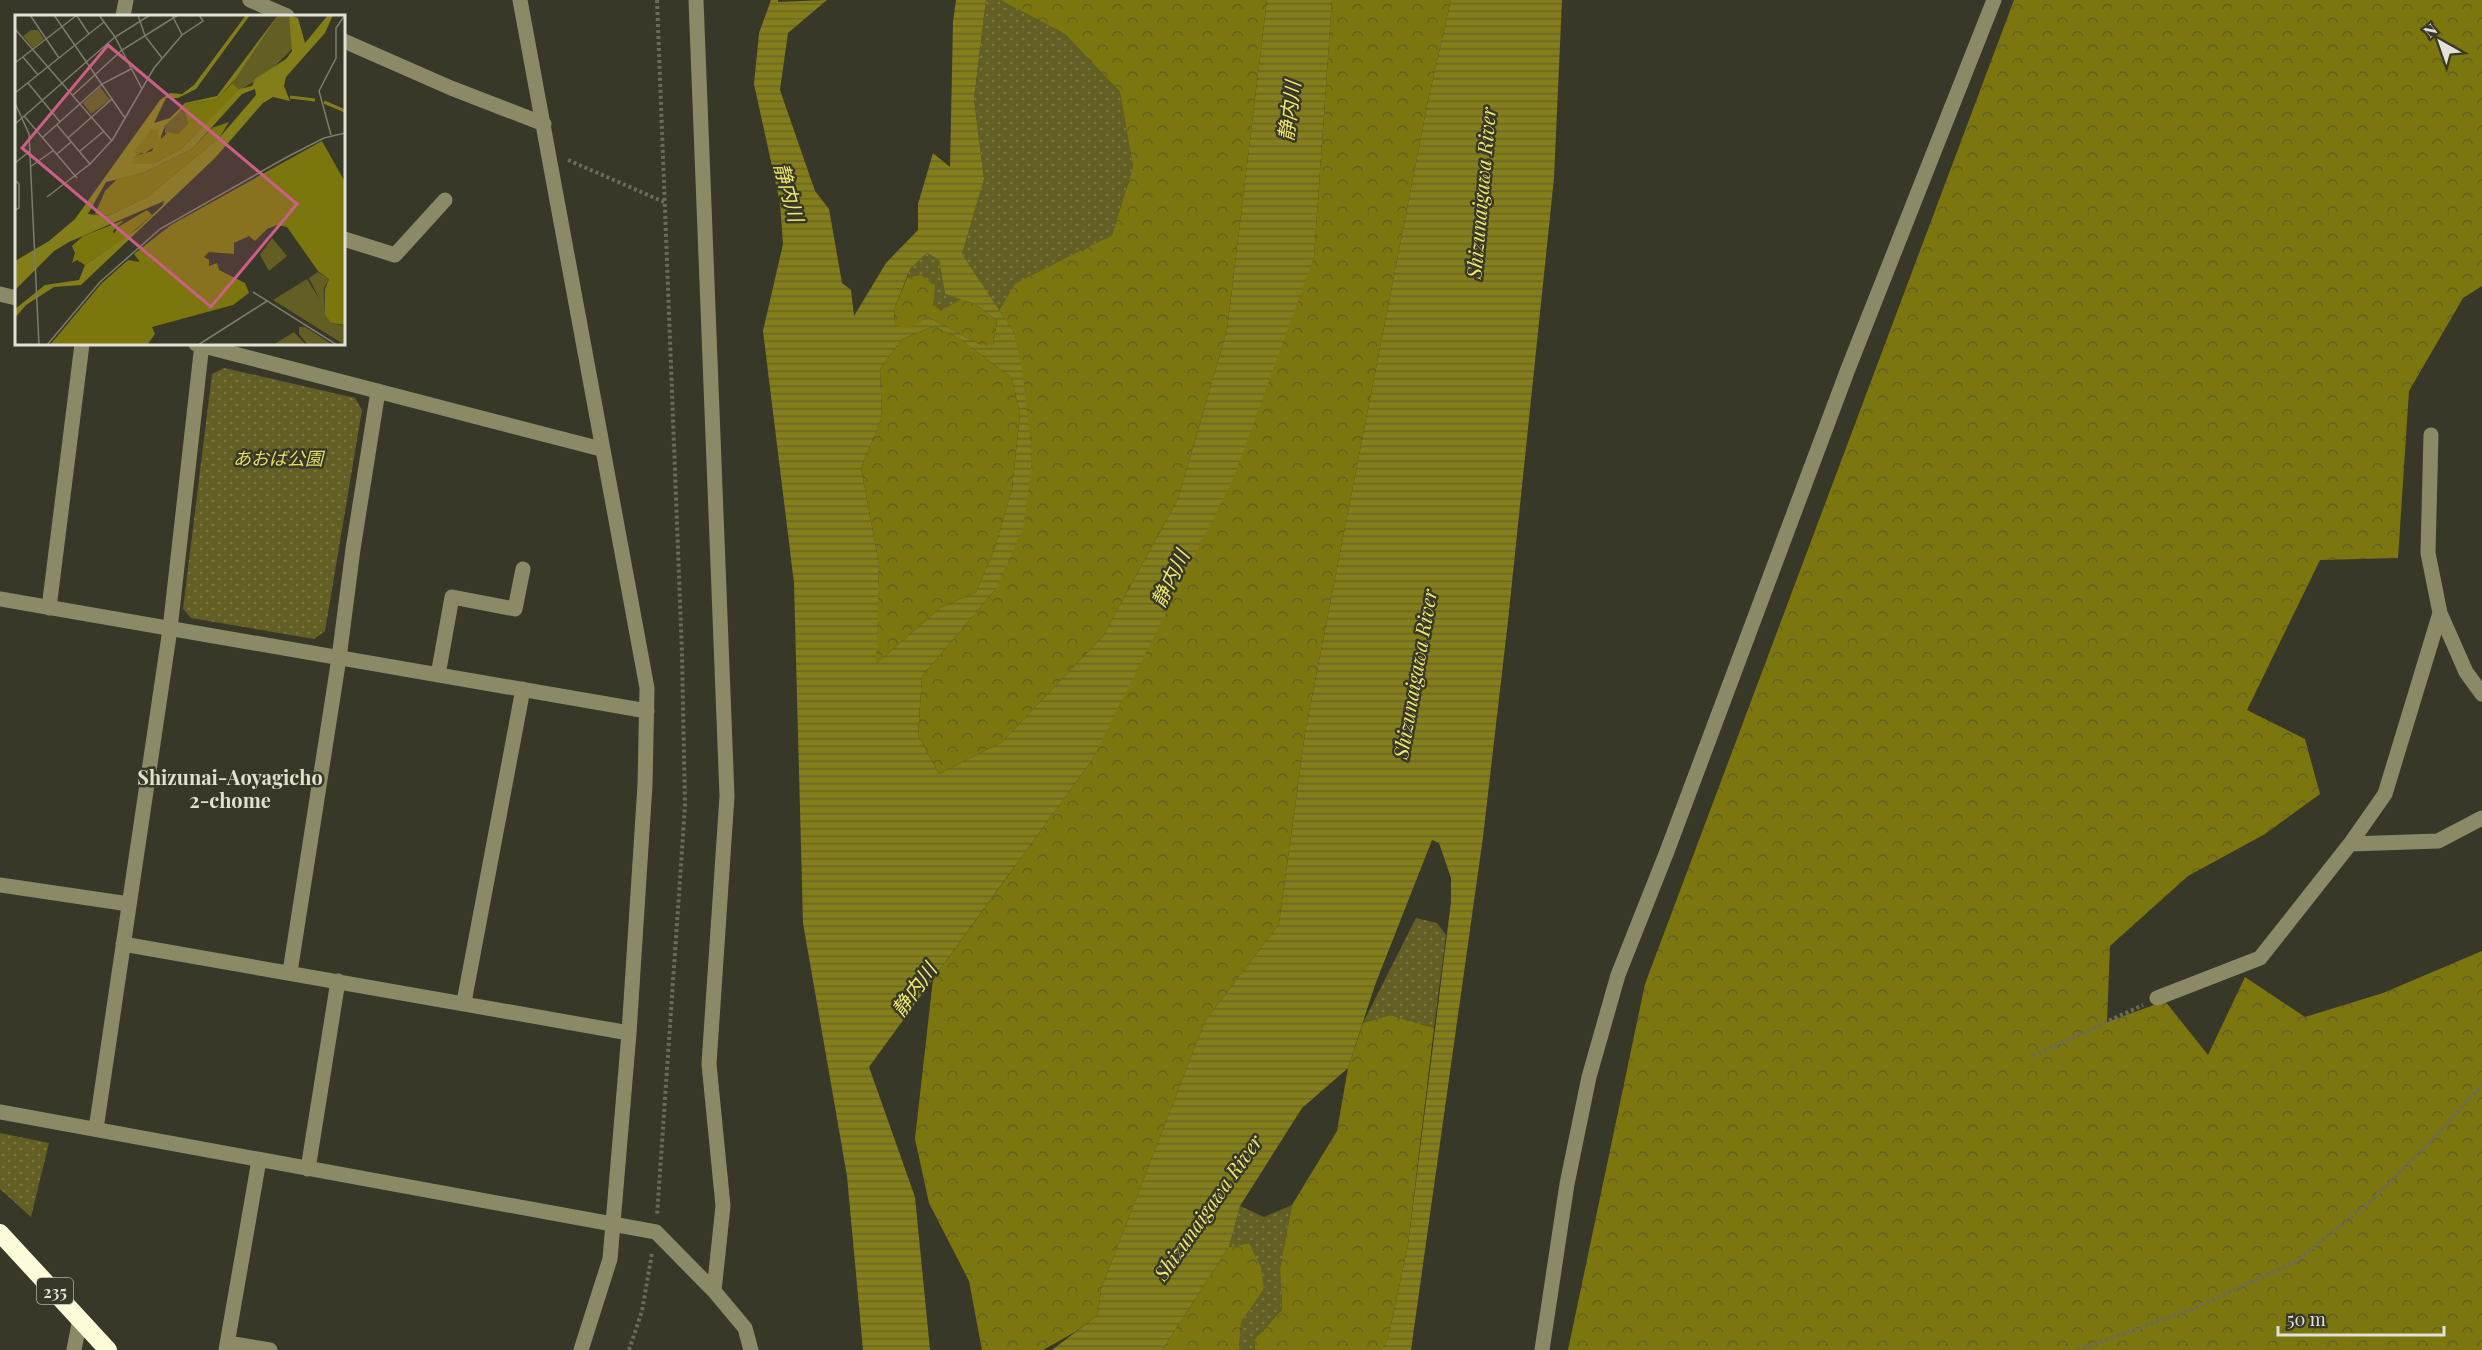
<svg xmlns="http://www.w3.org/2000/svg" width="2482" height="1350" font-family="'Playfair Display','Noto Sans JP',serif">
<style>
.green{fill:url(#green-dots)}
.forest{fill:url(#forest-crowns)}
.water{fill:url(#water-rules);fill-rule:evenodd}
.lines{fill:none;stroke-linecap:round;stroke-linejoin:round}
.path{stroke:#6b6b5d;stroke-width:4;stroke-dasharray:3 3;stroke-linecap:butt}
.minor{stroke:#8c8a66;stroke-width:15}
.highway{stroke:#fdfcd9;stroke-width:18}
.labels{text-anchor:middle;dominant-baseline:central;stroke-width:5;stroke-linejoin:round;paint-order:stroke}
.shield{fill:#383828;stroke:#afaea3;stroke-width:1.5}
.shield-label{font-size:16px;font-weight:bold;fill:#e2e1d8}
.park-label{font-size:18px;font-style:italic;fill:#e6de63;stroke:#383828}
.water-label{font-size:20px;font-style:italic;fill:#f0e86e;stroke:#383828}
.neighbourhood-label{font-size:20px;font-weight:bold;fill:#e1e0cd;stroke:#383828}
.inset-river{fill:none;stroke:#837d1a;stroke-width:3}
.inset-road{fill:none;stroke:#7c7c6e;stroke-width:1.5}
.view{fill:#cd5e87;fill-opacity:0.15;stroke:#cd5e87;stroke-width:3}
.inset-edge{fill:none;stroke:#e2e1d8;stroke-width:3}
</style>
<defs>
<pattern id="green-dots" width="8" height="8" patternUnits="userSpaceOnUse" patternTransform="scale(1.5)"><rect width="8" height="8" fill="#635f24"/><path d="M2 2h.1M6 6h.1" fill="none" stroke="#797643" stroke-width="1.8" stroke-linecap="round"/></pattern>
<pattern id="forest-crowns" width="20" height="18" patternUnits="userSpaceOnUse" patternTransform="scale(1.5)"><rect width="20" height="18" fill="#7c760e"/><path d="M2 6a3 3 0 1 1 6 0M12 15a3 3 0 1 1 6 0" fill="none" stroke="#636025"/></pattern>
<pattern id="water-rules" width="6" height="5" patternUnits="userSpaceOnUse" patternTransform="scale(1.5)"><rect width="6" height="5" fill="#837d1a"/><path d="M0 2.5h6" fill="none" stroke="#6a662a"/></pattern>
</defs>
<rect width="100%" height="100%" fill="#383828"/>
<path class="green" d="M 986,0 L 1000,0 L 1065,34 L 1120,92 L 1133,167 L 1112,235 L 1017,283 L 999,310 L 962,254 L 984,179 L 974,99 Z
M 927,253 L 939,260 L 945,294 L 961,299 L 941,312 L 907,278 L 910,269 Z
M 224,368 L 355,398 L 362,410 L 325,631 L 314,639 L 191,618 L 183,609 L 212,374 Z
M 1416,918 L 1437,923 L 1446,935 L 1434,1028 L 1390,1015 L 1363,1023 Z
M 0,1133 L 49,1143 L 31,1217 L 0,1189 Z
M 1292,1205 L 1280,1268 L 1282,1310 L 1254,1340 L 1255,1350 L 1239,1350 L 1241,1322 L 1264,1289 L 1249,1243 L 1229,1247 L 1240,1206 L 1264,1217 Z"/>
<path class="forest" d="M 1000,0 L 1267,0 L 1227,330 L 1178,499 L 1103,636 L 1002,742 L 939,774 L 918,735 L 922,676 L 995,590 L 1032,460 L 1015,334 L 999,310 L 1016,283 L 1112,235 L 1133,167 L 1120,92 L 1065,34 Z
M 1332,0 L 1451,0 L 1428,101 L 1305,733 L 1279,924 L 1205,1021 L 1101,1289 L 1098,1315 L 1075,1332 L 1043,1350 L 982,1350 L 969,1281 L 929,1203 L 915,1139 L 933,979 L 1092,760 L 1314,257 Z
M 2014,0 L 2482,0 L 2482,286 L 2463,298 L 2409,391 L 2398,558 L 2320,560 L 2247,710 L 2305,739 L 2320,794 L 2265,834 L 2188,876 L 2110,946 L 2107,1022 L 2165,1001 L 2208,1055 L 2245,977 L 2305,1017 L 2383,993 L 2482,951 L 2482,1350 L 1568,1350 L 1645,984 Z
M 921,275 L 935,286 L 933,304 L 941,311 L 961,299 L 975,304 L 997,321 L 993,345 L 981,345 L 928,317 L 908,329 L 895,325 L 894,310 L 907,278 Z
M 934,326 L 960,339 L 1012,378 L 1020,414 L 1012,489 L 994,551 L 976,592 L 940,608 L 875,665 L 879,564 L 861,468 L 882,417 L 880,369 L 902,339 Z
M 1390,1015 L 1434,1028 L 1408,1245 L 1388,1339 L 1381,1350 L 1255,1350 L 1254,1340 L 1282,1310 L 1280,1268 L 1292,1205 L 1337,1131 L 1348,1068 L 1363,1023 Z
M 1249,1243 L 1261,1268 L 1264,1289 L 1241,1322 L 1239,1350 L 1162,1350 L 1229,1247 Z"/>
<path class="water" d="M 771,0 L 778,0 L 778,2 L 827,0 L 788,33 L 780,90 L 815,191 L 829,209 L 842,283 L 851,290 L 854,316 L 886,263 L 918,230 L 918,204 L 933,153 L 950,167 L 953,22 L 956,0 L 986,0 L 974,99 L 984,179 L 962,254 L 1015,334 L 1023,376 L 1032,460 L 1023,529 L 995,590 L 922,676 L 918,735 L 939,774 L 1002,742 L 1103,636 L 1178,499 L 1227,330 L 1267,0 L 1332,0 L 1314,257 L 1234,477 L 1092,760 L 869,1067 L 915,1197 L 930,1350 L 863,1350 L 847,1176 L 803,923 L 794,583 L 763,331 L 783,244 L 780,203 L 754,84 L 759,33 ZM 927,253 L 939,260 L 945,294 L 975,304 L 997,321 L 993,345 L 981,345 L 928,317 L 908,328 L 895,325 L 894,310 L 910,269 ZM 934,326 L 960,339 L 1012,378 L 1020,414 L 1012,489 L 994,551 L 976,592 L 940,608 L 876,664 L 879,564 L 861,468 L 882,417 L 880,369 L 902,339 Z
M 1451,0 L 1562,0 L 1554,178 L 1508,621 L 1483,837 L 1411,1350 L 1381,1350 L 1388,1339 L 1408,1245 L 1451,902 L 1451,878 L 1439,843 L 1432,840 L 1375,985 L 1348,1068 L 1302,1108 L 1240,1206 L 1229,1247 L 1162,1350 L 1052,1350 L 1098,1315 L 1101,1289 L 1205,1021 L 1279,924 L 1305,733 L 1428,101 Z"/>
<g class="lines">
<path class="path" d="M 657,0 L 682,654 L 685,806 L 657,1216
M 568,160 L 664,202
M 2033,1056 L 2143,1005
M 629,1350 L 642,1311 L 652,1253
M 2077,1350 L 2190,1310 L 2295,1262 L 2373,1199 L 2435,1137 L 2482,1085"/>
<path class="minor" d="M 250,0 L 287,16
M 696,0 L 727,796 L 709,1064 L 723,1206 L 714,1291
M 123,16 L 126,0
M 344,41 L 451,88 L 544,124
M 344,239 L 395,255 L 445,200
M 0,294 L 16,298
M 196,344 L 601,449
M 2431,435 L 2428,553 L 2440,613 L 2466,672 L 2482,694
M 0,599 L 647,711
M 49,608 L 82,344
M 438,675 L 452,597 L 515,609 L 523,569
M 2350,844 L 2438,841 L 2482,818
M 0,885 L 129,904
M 123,944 L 629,1033 L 645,785 L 647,688 L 520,0
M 290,972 L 339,658 L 353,549 L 378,391
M 2157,998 L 2260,958 L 2350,844 L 2385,794 L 2440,613
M 464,1002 L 523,689
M 0,1112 L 656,1232 L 714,1291 L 745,1328 L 751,1350
M 96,1129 L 170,629 L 202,344
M 308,1169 L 338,981
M 228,1343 L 270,1350
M 74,1350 L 80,1319
M 226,1350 L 259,1160
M 581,1350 L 610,1259 L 629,1033
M 1542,1350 L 1567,1184 L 1589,1077 L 1618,975 L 1666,854 L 1848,369 L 1994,0"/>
<path class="highway" d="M 0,1233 L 108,1350"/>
</g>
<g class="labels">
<rect class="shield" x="37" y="1278" width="36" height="26" rx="4.5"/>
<g class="shield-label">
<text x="55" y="1291">235</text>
</g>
<g class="park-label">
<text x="278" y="458">あおば公園</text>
</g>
<g class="water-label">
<text transform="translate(1288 111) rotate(-83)">静内川</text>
<text transform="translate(790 192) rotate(75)">静内川</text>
<text transform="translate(1480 193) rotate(-85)">Shizunaigawa River</text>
<text transform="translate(1169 578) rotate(-64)">静内川</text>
<text transform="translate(1414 674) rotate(-80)">Shizunaigawa River</text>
<text transform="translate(913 989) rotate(-54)">静内川</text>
<text transform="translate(1207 1207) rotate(-55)">Shizunaigawa River</text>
</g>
<g class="neighbourhood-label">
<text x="230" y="776">Shizunai-Aoyagicho<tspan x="230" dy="23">2-chome</tspan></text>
</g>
</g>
<g transform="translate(15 15)">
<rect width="330" height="330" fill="#383828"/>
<path d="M 263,0 L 274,0 L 278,33 L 252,59 L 225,75 L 217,68 L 224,55 ZM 16,15 L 23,15 L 29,24 L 18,33 L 8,21 ZM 85,72 L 95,85 L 76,99 L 68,88 ZM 169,93 L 173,109 L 169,115 L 163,119 L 150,118 L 150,111 ZM 303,257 L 314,264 L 309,273 L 310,300 L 316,308 L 330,311 L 330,330 L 258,285 L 292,264 L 305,285 L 294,263 ZM 284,312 L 290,312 L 318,330 L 293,330 L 284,319 ZM 279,317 L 291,330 L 258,330 L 271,322 Z" fill="#635f24"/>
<path d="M 217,68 L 225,75 L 166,134 L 137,149 L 115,149 L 120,141 L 137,136 L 139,132 L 130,138 L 117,137 L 137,115 L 146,110 L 146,124 L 153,117 L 163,119 L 173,109 L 169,93 L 173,89 L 202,84 ZM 214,107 L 205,122 L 132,182 L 93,201 L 80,199 L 90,176 L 102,164 L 128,158 L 177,134 L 197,113 ZM 307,126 L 330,167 L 330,310 L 316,308 L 310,300 L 310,274 L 314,264 L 303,256 L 272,212 L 262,210 L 252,214 L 240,226 L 234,221 L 219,228 L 219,239 L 194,237 L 189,242 L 194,245 L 194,251 L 202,248 L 204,255 L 230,268 L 234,278 L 218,290 L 137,312 L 140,319 L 132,330 L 35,330 L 86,269 L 113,245 L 125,247 L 119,239 L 156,210 ZM 132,195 L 137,200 L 113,221 L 70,250 L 62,245 L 57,248 L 60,238 L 57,231 L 68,221 L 109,205 L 98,216 L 99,219 L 103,212 Z" fill="#7c760e"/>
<path d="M 257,223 L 272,241 L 254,256 L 245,240 Z" fill="#635f24"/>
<path d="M 231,0 L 235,0 L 181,74 L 163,83 L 151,83 L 139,108 L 155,103 L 170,88 L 202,81 L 263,0 L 220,64 L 202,84 L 173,89 L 150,111 L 142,131 L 120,141 L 116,149 L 137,149 L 166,134 L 225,74 L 237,71 L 240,64 L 271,44 L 277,36 L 274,0 L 283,3 L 290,28 L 313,0 L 318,0 L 310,18 L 271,62 L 269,71 L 275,86 L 258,82 L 248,88 L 200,143 L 66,270 L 39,272 L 11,290 L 0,303 L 0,294 L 30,270 L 64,265 L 70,250 L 121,215 L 148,190 L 149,186 L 54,227 L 39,236 L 0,275 L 0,246 L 34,226 L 60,204 L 145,85 L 155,78 L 167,79 L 179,70 ZM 240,74 L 241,80 L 205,122 L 132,182 L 93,201 L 73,199 L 91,167 L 128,158 L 177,134 L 227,79 ZM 137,115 L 143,115 L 144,127 L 130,138 L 118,137 Z" fill="#837d1a" fill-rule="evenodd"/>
<path class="inset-river" d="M 275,82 L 300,85M 309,87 L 330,96"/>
<path class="inset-road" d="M 15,0 L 44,43M 39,0 L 110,103M 84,0 L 100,22 L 127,74M 123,0 L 130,21 L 147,43M 157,0 L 167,20M 62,1 L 74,19M 0,14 L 97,126M 8,42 L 23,60M 0,48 L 62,0M 13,68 L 45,107M 0,78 L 89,7M 58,80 L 107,35 L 163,0M 0,88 L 14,119 L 24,330M 9,101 L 62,163M 0,109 L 100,22 L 135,0M 42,110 L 75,149 L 98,124 L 139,53 L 167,20 L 188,6 L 184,0M 316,120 L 304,76 L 321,43 L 321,13 L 330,0M 28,122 L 87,69 L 116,54M 53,123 L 97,84M 65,136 L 89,116M 42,139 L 56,127M 0,148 L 15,136M 15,152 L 39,135M 0,165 L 4,169 L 4,193 L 0,195M 32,182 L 75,149M 238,277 L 322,330M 32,330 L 85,267 L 145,214 L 272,142 L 309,123 L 330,118M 183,330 L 252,286"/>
<path class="view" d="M 93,30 L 282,189 L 196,292 L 7,133 Z"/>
<rect width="330" height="330" class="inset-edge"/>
</g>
<g transform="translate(2440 42) rotate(320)" stroke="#383828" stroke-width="4.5" paint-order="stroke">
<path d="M0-4.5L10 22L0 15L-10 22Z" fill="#e2e1d8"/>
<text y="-9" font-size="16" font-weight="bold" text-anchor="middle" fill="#e2e1d8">N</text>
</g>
<path d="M2278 1326v9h166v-9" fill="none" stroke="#e2e1d8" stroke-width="3"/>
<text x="2287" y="1326" font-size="18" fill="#e2e1d8" stroke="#383828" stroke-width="4.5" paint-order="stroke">50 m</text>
</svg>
